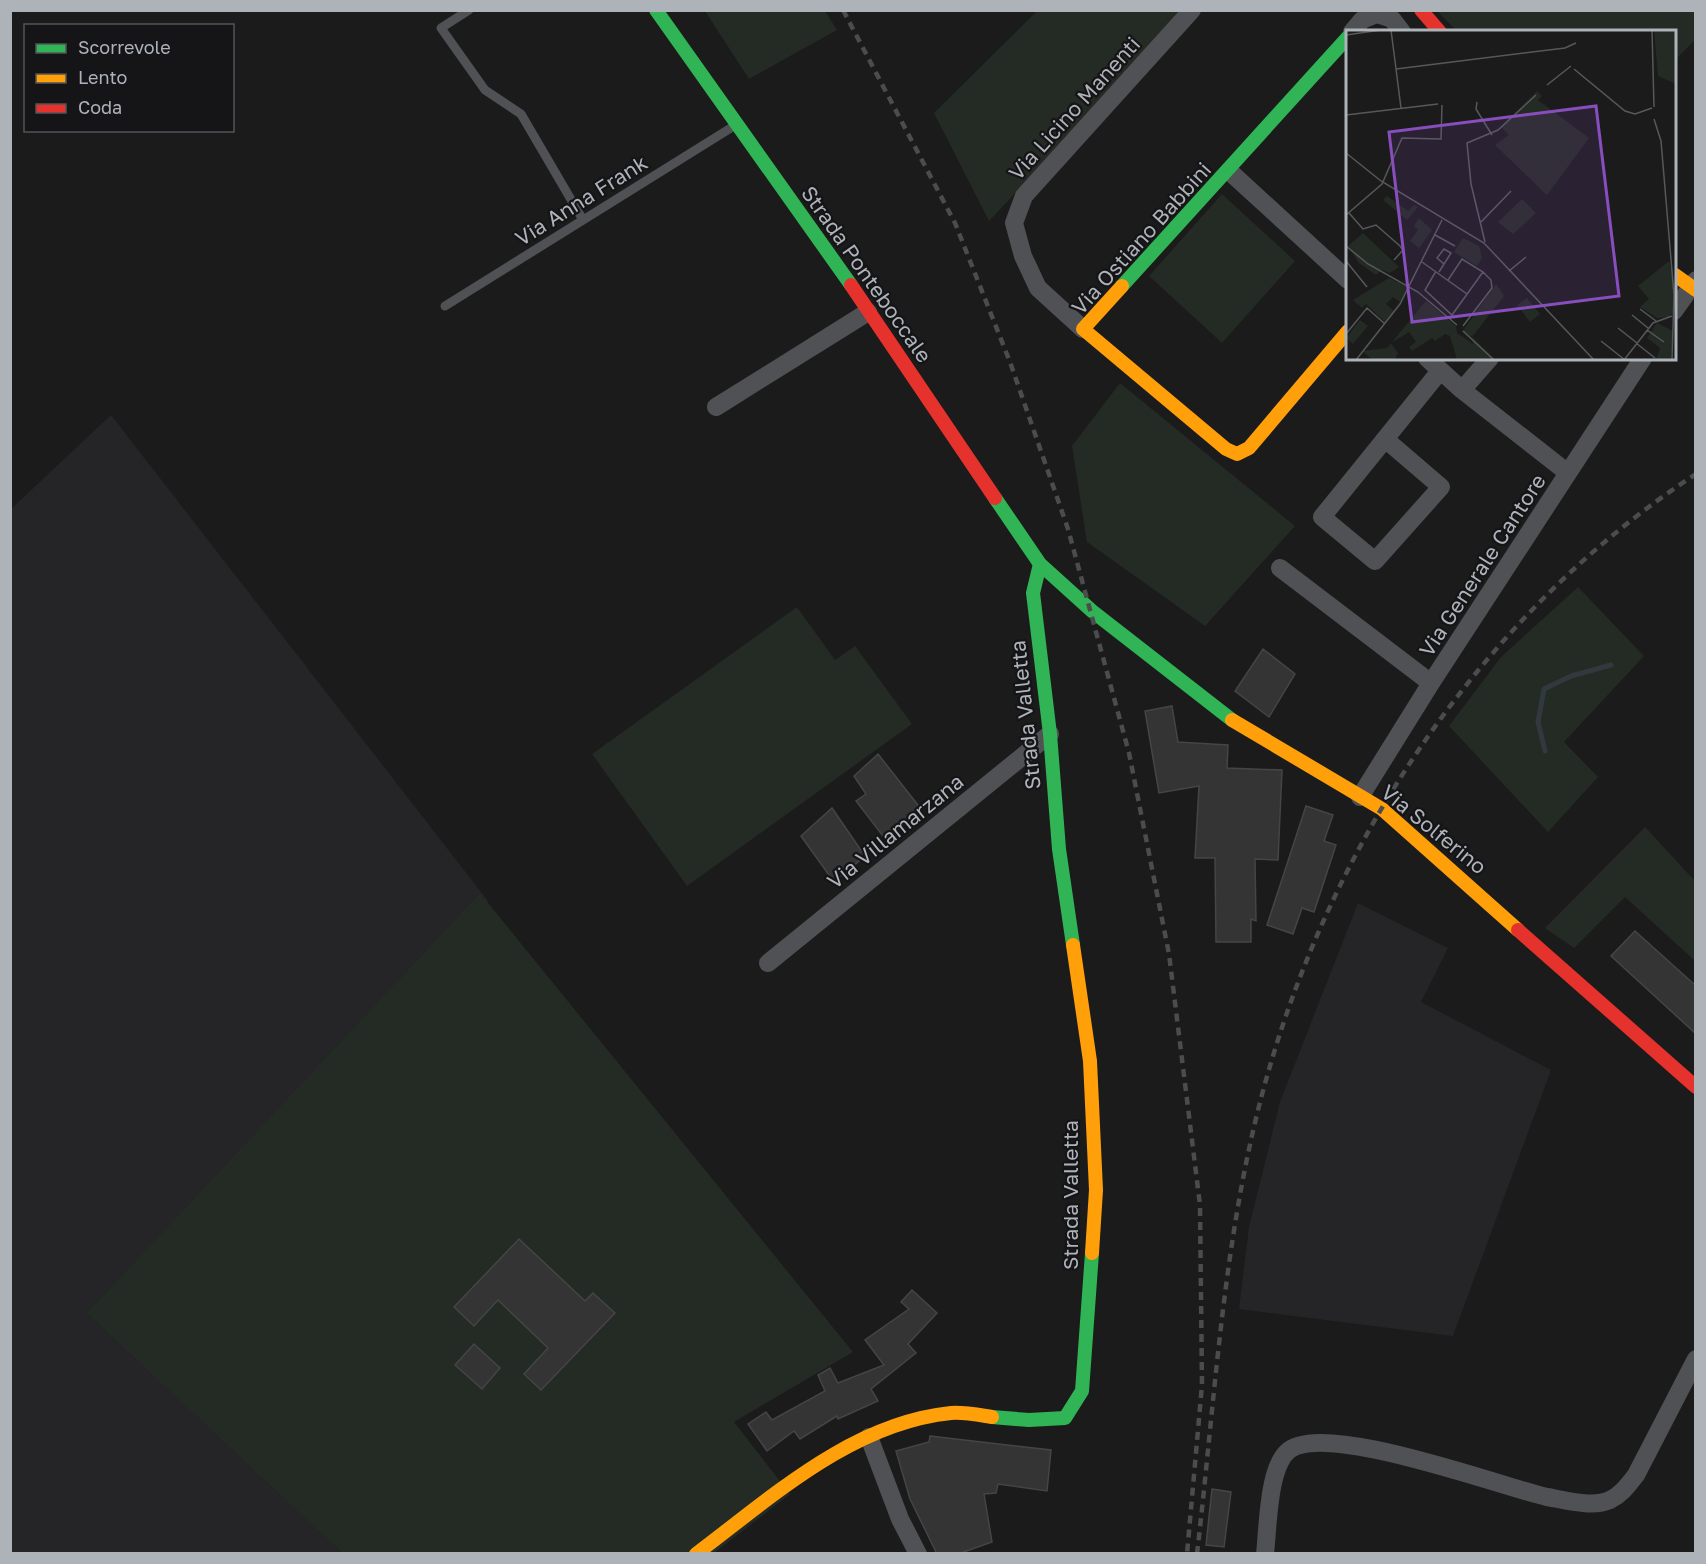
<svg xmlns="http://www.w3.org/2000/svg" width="1706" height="1564" font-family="'Golos Text',sans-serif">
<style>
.built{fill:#252527}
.green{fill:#242a24}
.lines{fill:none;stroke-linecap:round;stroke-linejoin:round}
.stream{stroke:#31393e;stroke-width:5}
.building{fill:#343435;stroke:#444547;stroke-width:1.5}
.lane{stroke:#505154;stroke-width:9}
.street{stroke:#505154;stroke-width:18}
.fast{stroke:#30b455;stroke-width:14}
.slow{stroke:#ff9f0a;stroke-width:14}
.jam{stroke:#e5322d;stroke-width:14}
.rail{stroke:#4b4c4d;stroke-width:4.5;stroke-dasharray:8 6;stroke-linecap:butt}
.slow-bridge{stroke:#ff9f0a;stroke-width:14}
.labels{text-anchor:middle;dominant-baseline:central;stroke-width:4.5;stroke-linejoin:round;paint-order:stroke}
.street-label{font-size:21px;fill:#aeb3ba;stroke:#151517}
.inset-road{fill:none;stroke:#56585b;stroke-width:1.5}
.view{fill:#884ebe;fill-opacity:0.15;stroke:#884ebe;stroke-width:3}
.inset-edge{fill:none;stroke:#aeb3ba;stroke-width:3}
</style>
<rect width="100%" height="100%" fill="#1b1b1b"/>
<path class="built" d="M 111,415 L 488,901 L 94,1316 L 342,1553 L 11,1554 L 11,509 Z
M 1358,903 L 1448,948 L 1421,1002 L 1551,1070 L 1453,1336 L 1239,1309 L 1249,1227 L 1280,1102 Z"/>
<path class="green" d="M 705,11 L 825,11 L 837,30 L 749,79 Z
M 1037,11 L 1187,11 L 989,221 L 934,113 Z
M 1437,11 L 1695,11 L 1695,40 L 1675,60 L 1674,32 L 1457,31 Z
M 1222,194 L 1295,261 L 1222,343 L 1149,276 Z
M 1120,383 L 1295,526 L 1205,626 L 1087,542 L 1072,446 Z
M 1578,587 L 1644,656 L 1564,742 L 1598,777 L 1548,832 L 1449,726 L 1501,657 Z
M 797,607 L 835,660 L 855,646 L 912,724 L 687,886 L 592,754 Z
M 1645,827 L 1695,881 L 1695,961 L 1625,897 L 1574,948 L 1545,928 Z
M 480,893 L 853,1352 L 734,1422 L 790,1494 L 714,1553 L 342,1553 L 87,1313 Z"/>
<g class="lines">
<path class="stream" d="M 1545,751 L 1538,722 L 1544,689 L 1571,676 L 1611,665"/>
</g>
<path class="building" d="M 1263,649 L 1295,674 L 1269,717 L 1235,691 Z
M 1172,706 L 1178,742 L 1228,745 L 1227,768 L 1282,770 L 1278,860 L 1255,859 L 1256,921 L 1251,919 L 1251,942 L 1216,942 L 1215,858 L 1195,858 L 1199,786 L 1159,793 L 1145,711 Z
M 878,754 L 921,809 L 886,840 L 856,801 L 866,794 L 854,776 Z
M 1306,806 L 1333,815 L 1324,841 L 1336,845 L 1314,912 L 1302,908 L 1293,934 L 1267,925 Z
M 832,808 L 865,856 L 834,882 L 801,836 Z
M 1635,931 L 1695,985 L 1695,1033 L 1611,956 Z
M 519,1239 L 585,1301 L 593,1293 L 615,1313 L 541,1390 L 524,1374 L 548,1348 L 498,1300 L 474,1326 L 454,1307 Z
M 912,1290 L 937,1313 L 908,1344 L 916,1353 L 871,1389 L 878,1401 L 838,1419 L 837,1416 L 800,1439 L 794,1431 L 767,1451 L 748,1424 L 766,1412 L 772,1420 L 825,1391 L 818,1375 L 830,1368 L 838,1383 L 884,1365 L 865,1340 L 909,1309 L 901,1302 Z
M 474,1344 L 500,1368 L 482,1389 L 455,1365 Z
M 930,1436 L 1051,1450 L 1047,1491 L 998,1484 L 996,1493 L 984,1494 L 992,1542 L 958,1554 L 937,1554 L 910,1499 L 896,1451 L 929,1442 Z
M 1212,1489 L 1231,1492 L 1224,1547 L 1206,1545 Z"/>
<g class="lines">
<path class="lane" d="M 469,10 L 441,28 L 485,90 L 521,114 L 583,220
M 445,306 L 734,126"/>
<path class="street" d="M 1352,32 L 1362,20 L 1377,14 L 1392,19 L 1402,32
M 1229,171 L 1348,280
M 1674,311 L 1696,280
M 1083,329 L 1038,288 L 1023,256 L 1014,223 L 1024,196 L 1192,10
M 1427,358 L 1462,390 L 1568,473
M 1462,390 L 1490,358
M 716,407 L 868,312
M 1385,439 L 1441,487 L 1375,561 L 1322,517 L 1440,371
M 1280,568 L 1431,683
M 1360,797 L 1431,683 L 1643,358
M 768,963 L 1050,734
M 869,1437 L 900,1519 L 918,1554
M 1265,1554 C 1268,1528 1268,1470 1287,1452 C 1320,1419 1499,1486 1547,1497 C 1565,1500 1592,1508 1610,1500 C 1622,1494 1628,1485 1636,1475 L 1696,1359"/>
<path class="fast" d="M 656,10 L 851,285
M 1122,286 L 1348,37
M 995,498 L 1040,564 L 1092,611 L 1232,720
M 1040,564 L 1033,593 L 1050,734 L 1059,849 L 1073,945
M 992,1417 L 1029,1420 L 1065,1418 L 1082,1391 L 1092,1253"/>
<path class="slow" d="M 1122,286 L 1083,329 L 1226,449 L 1237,454 L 1249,448 L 1348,331
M 1232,720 L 1382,809 L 1518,930
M 1073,945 L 1090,1061 L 1096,1190 L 1092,1253
M 696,1554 C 772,1497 852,1423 951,1413 C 964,1412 979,1415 992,1417"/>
<path class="jam" d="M 1421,10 L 1440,32
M 851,285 L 995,498
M 1518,930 L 1696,1087"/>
<path class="rail" d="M 843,10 L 955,223 L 1010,362 L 1068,529 L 1129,753 L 1169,954 L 1200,1205 L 1202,1385 L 1187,1554
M 1197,1554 C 1213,1417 1221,1275 1251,1140 C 1309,876 1467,623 1696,474"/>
<path class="slow-bridge" d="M 1675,275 L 1696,290"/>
</g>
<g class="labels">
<g class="street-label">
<text transform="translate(1074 108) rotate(-48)">Via Licino Manenti</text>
<text transform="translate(581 200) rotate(-32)">Via Anna Frank</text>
<text transform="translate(1141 238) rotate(-48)">Via Ostiano Babbini</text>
<text transform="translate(867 274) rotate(55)">Strada Ponteboccale</text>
<text transform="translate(1482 565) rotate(-57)">Via Generale Cantore</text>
<text transform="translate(1025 715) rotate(-96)">Strada Valletta</text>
<text transform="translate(1434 829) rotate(39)">Via Solferino</text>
<text transform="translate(895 831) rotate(-39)">Via Villamarzana</text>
<text transform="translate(1070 1195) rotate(-90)">Strada Valletta</text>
</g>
</g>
<g transform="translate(1346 30)">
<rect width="330" height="330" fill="#1b1b1b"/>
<path d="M 308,0 L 330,0 L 330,54 L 312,46 ZM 191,61 L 196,66 L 192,70 L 243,108 L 201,165 L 149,115 L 163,105 L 155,97 ZM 41,166 L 62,181 L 68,175 L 72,177 L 61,190 L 37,170 ZM 176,169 L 190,183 L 167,204 L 152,192 ZM 73,188 L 86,200 L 73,218 L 64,211 L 72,200 L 68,196 ZM 17,203 L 53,237 L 44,243 L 36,240 L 30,245 L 13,233 L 2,216 ZM 117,208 L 133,216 L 136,228 L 131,236 L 108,222 ZM 323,231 L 330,263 L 330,286 L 330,280 L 322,287 L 311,288 L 294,277 L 303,269 L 292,256 ZM 43,248 L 62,257 L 54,272 L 47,267 L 40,274 L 48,281 L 39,292 L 20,274 L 16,278 L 7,270 ZM 150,254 L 158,266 L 126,307 L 150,330 L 111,330 L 104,306 L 99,304 L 89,311 L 86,308 L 66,321 L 63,317 L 70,312 L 63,302 L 45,313 L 52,323 L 49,330 L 27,330 L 16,321 L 41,318 L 80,271 L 110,296 L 111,303 L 127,314 L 126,307 L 116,302 ZM 181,268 L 194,284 L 184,292 L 171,275 ZM 14,290 L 22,296 L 7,314 L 0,308 ZM 311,293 L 327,301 L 325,330 L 310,330 L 314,318 L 301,308 Z" fill="#242a24"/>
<path class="inset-road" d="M 45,0 L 55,78M 306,0 L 308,77M 0,5 L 35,0M 50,39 L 219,18 L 230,13M 228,39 L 279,81 L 289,84M 201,55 L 225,36M 131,72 L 130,79 L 146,105M 289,84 L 306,78M 0,85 L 92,74M 308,89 L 315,111 L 328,265 L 326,330M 0,123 L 35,151 L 138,213 L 248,330M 3,183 L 17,199 L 30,195 L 54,216 L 57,220 L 48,230M 0,185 L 36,154 L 56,108 L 95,109 L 96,75M 135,192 L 165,161M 89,205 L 109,216M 139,212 L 125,154 L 121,113 L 152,100 L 190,65M 0,216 L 22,234 L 72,262 L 111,295M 0,231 L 21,257M 76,232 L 121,264M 90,241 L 79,260 L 106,285 L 137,242 L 116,229 L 102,250M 163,241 L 180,227M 93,242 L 98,234 L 105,223 L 98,219 L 91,228 L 98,234M 294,279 L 310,291M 286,285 L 302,298M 117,296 L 146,258 L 145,250 L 137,242M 272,298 L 291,313M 301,300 L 318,312M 117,301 L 148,330M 0,304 L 21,278 L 39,294M 255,311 L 279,330M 290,313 L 309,328M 10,330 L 54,274 L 96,190M 278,330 L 307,293 L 326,286"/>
<path class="view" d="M 250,76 L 273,266 L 66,292 L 43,102 Z"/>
<rect width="330" height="330" class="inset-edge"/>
</g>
<rect width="1706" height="1564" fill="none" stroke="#aeb3ba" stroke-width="24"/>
<rect x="24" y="24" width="210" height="108" fill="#151517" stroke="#525458" stroke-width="1.5"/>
<rect x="36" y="44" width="30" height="9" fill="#30b455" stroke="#525458" stroke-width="1.5"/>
<text x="78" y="54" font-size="18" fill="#aeb3ba">Scorrevole</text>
<rect x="36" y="74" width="30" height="9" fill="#ff9f0a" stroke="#525458" stroke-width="1.5"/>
<text x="78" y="84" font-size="18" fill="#aeb3ba">Lento</text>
<rect x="36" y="104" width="30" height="9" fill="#e5322d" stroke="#525458" stroke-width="1.5"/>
<text x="78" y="114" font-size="18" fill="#aeb3ba">Coda</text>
</svg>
